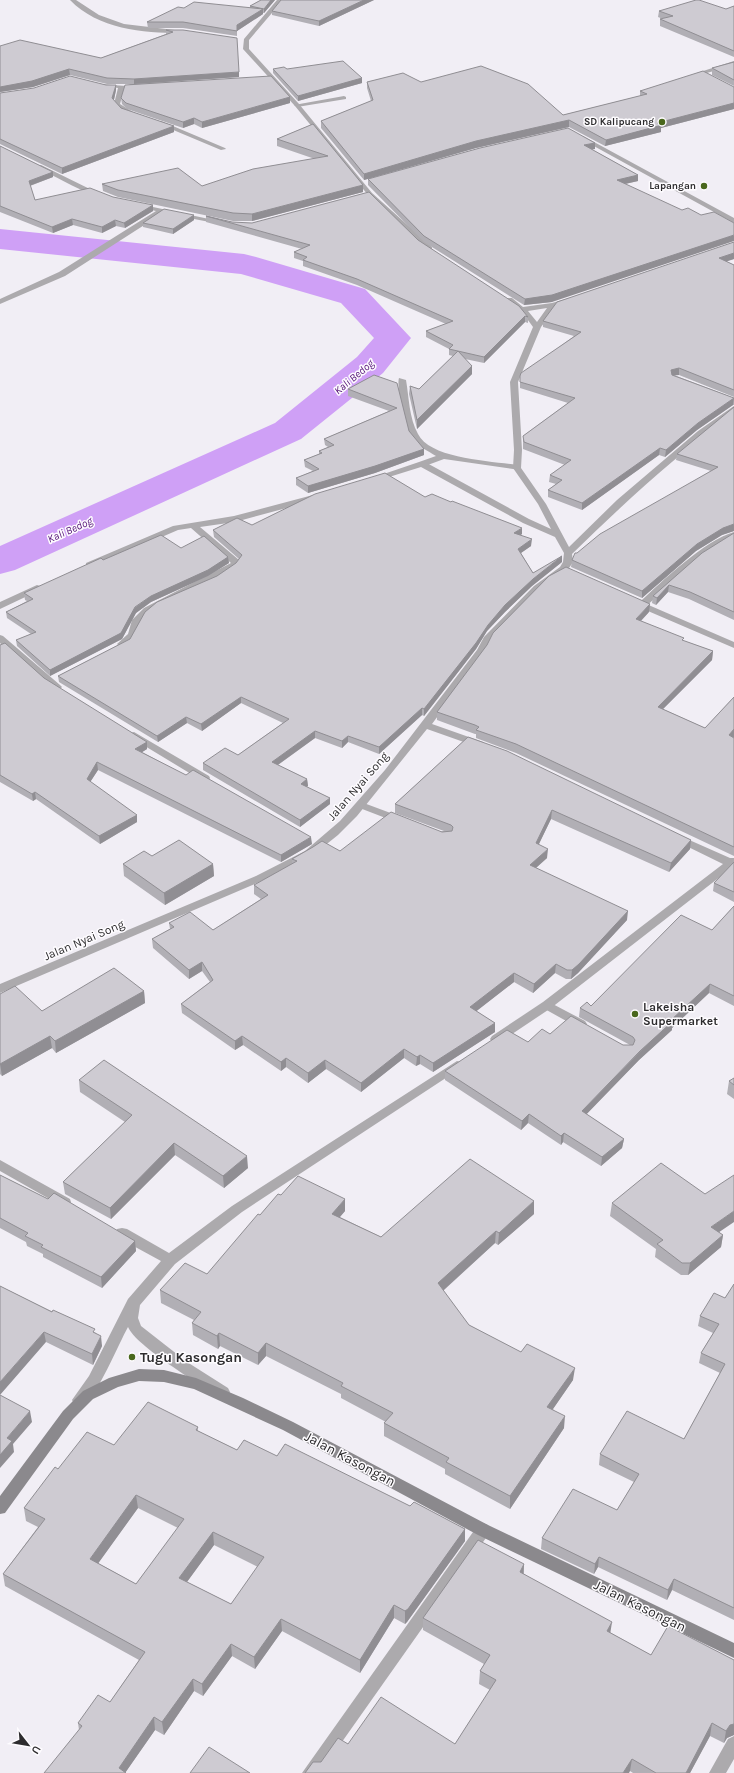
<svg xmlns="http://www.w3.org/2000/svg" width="734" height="1773" font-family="Karla,sans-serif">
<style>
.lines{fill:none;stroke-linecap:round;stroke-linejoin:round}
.river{fill:#cfa0f6;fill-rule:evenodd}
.service{fill:#acaaad;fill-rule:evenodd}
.minor{fill:#acaaad;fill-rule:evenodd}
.secondary{fill:#8b898d;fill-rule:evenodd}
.wall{fill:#b1afb5;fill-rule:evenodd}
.shaded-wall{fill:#908e93}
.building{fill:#cecbd2;stroke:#908e93;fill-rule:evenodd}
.poi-dot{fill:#49671c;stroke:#fefcff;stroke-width:1.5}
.labels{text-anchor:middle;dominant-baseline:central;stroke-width:3;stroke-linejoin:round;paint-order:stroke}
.far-poi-label{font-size:10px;font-weight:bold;fill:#2d2c2e;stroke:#fefcff;text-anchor:end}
.far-water-label{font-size:11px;font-style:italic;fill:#521176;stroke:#fefcff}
.street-label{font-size:12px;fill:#2d2c2e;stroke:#fefcff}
.poi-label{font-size:12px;font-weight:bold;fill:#2d2c2e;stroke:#fefcff;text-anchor:start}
.near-poi-label{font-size:14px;font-weight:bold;fill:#2d2c2e;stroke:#fefcff;text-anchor:start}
.near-street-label{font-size:14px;fill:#2d2c2e;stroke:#fefcff}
</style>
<rect width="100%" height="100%" fill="#f1eef5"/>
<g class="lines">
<path class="river" d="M 0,229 L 244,254 L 256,257 L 365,289 L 411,338 L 383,373 L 301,439 L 15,570 L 0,574 L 0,546 L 275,423 L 357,357 L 374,338 L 341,303 L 241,274 L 0,249 Z"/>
<path class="service" d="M 734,61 L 734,65 L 700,75 L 697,73 Z
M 99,84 L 140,87 L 140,89 L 138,90 L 124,89 L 120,104 L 133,112 L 133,114 L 118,109 L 114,104 L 118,88 L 98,85 Z
M 344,96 L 346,97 L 346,99 L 297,107 L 294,105 Z
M 161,121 L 225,148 L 226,149 L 221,150 L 159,124 L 159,122 Z
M 583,136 L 734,218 L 734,223 L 581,139 L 580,138 Z
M 399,378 L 406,380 C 409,397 409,418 418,434 C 430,459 492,461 517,465 L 521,468 L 520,470 L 444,459 L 425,466 L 419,466 L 419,462 L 436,456 C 428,451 419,447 413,439 C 406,431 396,387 399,378 Z
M 734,532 L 734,538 L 700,559 L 645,607 L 639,607 L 639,603 C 661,582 705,540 734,532 Z
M 361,802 L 404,818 L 405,820 L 404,822 L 396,822 L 357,807 L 356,805 L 357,803 Z
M 547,1001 L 585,1021 L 587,1024 L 585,1027 L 577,1027 L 543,1008 L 541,1005 Z"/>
<path class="minor" d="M 70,0 L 76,0 L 99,15 L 124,24 L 183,31 L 180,33 C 143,33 98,29 70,0 Z
M 277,0 L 283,0 L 249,40 L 249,49 L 299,104 L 372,193 L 432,247 L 432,251 L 426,251 L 368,195 L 295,106 L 243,49 L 244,39 Z
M 37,165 L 41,165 L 102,195 C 95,200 47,172 37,167 Z
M 139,204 L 223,222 L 220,224 L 163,213 L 65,276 L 0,304 L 0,299 L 59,272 L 156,211 L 137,207 L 136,206 Z
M 506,298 L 512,298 L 523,307 L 552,303 L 569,298 L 573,300 L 556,307 L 541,327 L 518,382 L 522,450 L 521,468 L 546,504 L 569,547 L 617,500 L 698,431 L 734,406 L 734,412 C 677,455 624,503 572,554 L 573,562 L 567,571 L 540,590 L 491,640 L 485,652 L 432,724 L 483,742 L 484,744 L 483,746 L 475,746 L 427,729 L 357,816 L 338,835 L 313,855 L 264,880 L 0,993 L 0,984 L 256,876 L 305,851 L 340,821 L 385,770 L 477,650 L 484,637 L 534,586 L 560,567 L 563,562 L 564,553 L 555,537 L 523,523 L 421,467 L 373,482 L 369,479 L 419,462 L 425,462 L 529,519 L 551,529 L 538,504 L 513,468 L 514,450 L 510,382 L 533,327 L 525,316 L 506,302 ZM 547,308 L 537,322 L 528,311 Z
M 313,495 L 316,496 L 316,500 L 235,522 L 200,527 L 239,560 L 241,562 L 239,566 L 150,612 L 140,623 L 135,637 L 125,646 L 119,646 L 117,644 L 128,634 L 132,620 L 144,608 L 231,563 L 191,528 L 178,530 L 92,567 L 86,567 L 86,563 L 173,526 L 234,516 Z
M 37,585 L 40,586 L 40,590 L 0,609 L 0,602 Z
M 637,600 L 734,642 L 734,648 L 634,605 L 632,603 Z
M 0,635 L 3,636 L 60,685 L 62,687 L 60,689 L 54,689 L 0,643 Z
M 134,732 L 209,776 L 210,778 L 209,780 L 201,780 L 130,737 L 129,735 L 130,733 Z
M 678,835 L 730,858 L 734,858 L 734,866 L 551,1008 L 500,1042 L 492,1042 L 490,1039 L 492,1036 L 543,1002 L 723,864 L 674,840 L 673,838 Z
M 457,1061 L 461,1062 L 463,1065 L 461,1068 L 242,1212 L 175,1264 L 140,1305 L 138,1318 L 141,1326 L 187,1362 L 228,1388 L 230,1392 L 228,1396 L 223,1398 L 218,1396 C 199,1384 136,1346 128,1327 C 119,1343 97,1397 83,1405 C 80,1406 77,1405 74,1404 L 72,1400 L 89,1376 L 128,1299 L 161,1261 L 117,1237 L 115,1233 L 117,1229 L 122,1228 L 127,1229 L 169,1253 L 232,1206 Z
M 0,1160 L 70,1199 L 71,1202 L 70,1205 L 65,1207 L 60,1205 L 0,1171 Z
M 483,1523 L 488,1525 L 490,1530 L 488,1535 L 320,1773 L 302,1773 L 478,1525 Z
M 734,1736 L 734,1759 L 726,1773 L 709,1773 L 728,1739 Z"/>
<path class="secondary" d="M 139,1369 L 164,1370 L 196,1378 L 243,1398 L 293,1422 L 488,1525 L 734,1643 L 734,1658 L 478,1535 L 283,1430 L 194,1389 L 164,1382 L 139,1381 L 118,1387 L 93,1399 L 73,1419 L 5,1513 L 0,1514 L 0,1496 L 63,1411 L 83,1391 L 109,1378 Z"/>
</g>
<path class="wall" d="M 261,0 L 275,0 L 264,13 L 263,13 L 263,14 L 237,31 L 237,36 L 183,28 L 148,28 L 147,22 L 184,8 L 250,8 L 250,6 Z
M 281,0 L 374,0 L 319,26 L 272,15 L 272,11 Z
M 734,6 L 734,57 L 660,26 L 660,19 L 663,19 L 658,17 L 659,11 L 726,9 Z
M 166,30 L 183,30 L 239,77 L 167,82 L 290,97 L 290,103 L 202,128 L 194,124 L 183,128 L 127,109 L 122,104 L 121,98 L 130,84 L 107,84 L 70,75 L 33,87 L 0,92 L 0,46 L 101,58 L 166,34 Z
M 734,62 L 734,86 L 712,75 L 712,68 Z
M 273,69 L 287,69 L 362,78 L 362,83 L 298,101 L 273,73 Z
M 367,82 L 421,82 L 563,115 L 640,96 L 640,91 L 734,87 L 734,109 L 661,128 L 661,132 L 605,146 L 569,127 L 476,148 L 364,180 L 321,128 L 321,121 L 371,101 L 367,88 Z
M 116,90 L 114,100 L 121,108 L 174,126 L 174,132 L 62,174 L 0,144 L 0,93 Z
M 313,124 L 363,192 L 252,221 L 233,221 L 118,197 L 103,191 L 102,184 L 202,186 L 315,159 L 277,146 L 277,139 Z
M 595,143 L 595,149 L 591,149 L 638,175 L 638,181 L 625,184 L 552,302 L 524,305 L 424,242 L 368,185 L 368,179 Z
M 0,146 L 53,172 L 53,177 L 30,186 L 35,200 L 113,197 L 153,211 L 125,228 L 116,226 L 102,233 L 73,225 L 53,233 L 0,212 Z
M 206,216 L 232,222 L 418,240 L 528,317 L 528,323 L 525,322 L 484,363 L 465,359 L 472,366 L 472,374 L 417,429 L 409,394 L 410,386 L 419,389 L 453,356 L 449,355 L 449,349 L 426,337 L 426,331 L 446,324 L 357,285 L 303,266 L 303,261 L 294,258 L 294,252 L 302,249 L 206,222 Z
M 194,220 L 173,234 L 143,227 L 143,223 Z
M 734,242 L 734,259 L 726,261 L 734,265 L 734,397 L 679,375 L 674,375 L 734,398 L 734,405 L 733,405 L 697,430 L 665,457 L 659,455 L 582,510 L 548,497 L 548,490 L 556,484 L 549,482 L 550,475 L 565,465 L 523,449 L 523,436 L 568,403 L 520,388 L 520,376 L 574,336 L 543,327 L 543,321 Z
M 397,383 L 409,431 L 424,455 L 375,473 L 308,493 L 296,485 L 296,478 L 313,471 L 305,467 L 304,460 L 319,454 L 319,451 L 328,447 L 325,445 L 324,439 L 389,411 L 348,396 L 348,389 Z
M 734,407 L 734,531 L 722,535 L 696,551 L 642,598 L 571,567 L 572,560 L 577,553 L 711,471 L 676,460 L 677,454 Z
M 425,497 L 451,502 L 522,534 L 520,535 L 531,546 L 521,553 L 533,573 L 562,562 L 532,586 L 505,612 L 487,631 L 476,649 L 424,716 L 422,715 L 379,754 L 348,742 L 342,748 L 315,738 L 278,765 L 307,779 L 308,786 L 306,787 L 330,804 L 300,827 L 203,770 L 203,763 L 238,755 L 283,723 L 241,703 L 202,731 L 187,723 L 158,742 L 59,682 L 58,676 L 130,639 L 217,576 L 236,563 L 239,559 L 214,537 L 213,530 L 252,525 Z
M 734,533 L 734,620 L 689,599 L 668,592 L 656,605 L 652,603 L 653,596 Z
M 181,548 L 228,557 L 229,563 L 208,576 L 151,602 L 136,613 L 122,639 L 50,676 L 17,646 L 16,640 L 31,634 L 7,618 L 6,612 L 27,601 L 25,600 L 24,593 L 103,560 Z
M 649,612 L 641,621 L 684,641 L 713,651 L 712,660 L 663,709 L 705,728 L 734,697 L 734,737 L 733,737 L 734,738 L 734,856 L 516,753 L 476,738 L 476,734 L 475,734 L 437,720 L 437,712 Z
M 0,645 L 44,678 L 147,749 L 142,752 L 312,844 L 281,862 L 98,770 L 90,782 L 137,822 L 100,844 L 36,799 L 33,801 L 0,782 Z
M 468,737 L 691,840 L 690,849 L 669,872 L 551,819 L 539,844 L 547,858 L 536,868 L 627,920 L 578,973 L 571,979 L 566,979 L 555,973 L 533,993 L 514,982 L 476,1011 L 495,1023 L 495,1032 L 433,1072 L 420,1064 L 416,1066 L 404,1058 L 361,1092 L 326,1069 L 308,1083 L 286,1067 L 281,1071 L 243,1045 L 235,1050 L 182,1013 L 181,1004 L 210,982 L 202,971 L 189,979 L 153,948 L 152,939 L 170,929 L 169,923 L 213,930 L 261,899 L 254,894 L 254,885 L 292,864 L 292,859 L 340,851 L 444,831 L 395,813 L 395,804 Z
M 152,856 L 213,864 L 214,876 L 165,905 L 124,876 L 123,864 Z
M 734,862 L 734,902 L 713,891 L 714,883 Z
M 734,906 L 734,1006 L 709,993 L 672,1028 L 672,1030 L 639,1060 L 586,1114 L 624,1139 L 622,1148 L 601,1166 L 563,1142 L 561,1145 L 528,1123 L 521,1130 L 445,1080 L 445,1071 L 550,1034 L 623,1045 L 630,1045 L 579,1017 L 580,1008 L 591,1006 L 712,930 Z
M 144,991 L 145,1003 L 56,1053 L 52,1048 L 2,1076 L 0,1074 L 0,994 L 42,1011 Z
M 734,1078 L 734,1099 L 727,1094 L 729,1081 Z
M 79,1080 L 248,1168 L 224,1188 L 175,1155 L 111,1219 L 65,1194 L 63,1182 L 125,1122 L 80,1092 Z
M 0,1175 L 48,1199 L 135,1241 L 136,1251 L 102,1288 L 43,1257 L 43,1254 L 27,1246 L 26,1242 L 0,1228 Z
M 281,1195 L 345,1211 L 340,1217 L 381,1237 L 534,1214 L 498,1245 L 495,1243 L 443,1291 L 469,1325 L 573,1380 L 553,1409 L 564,1428 L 510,1509 L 445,1474 L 445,1469 L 384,1436 L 384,1423 L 386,1422 L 341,1398 L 341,1394 L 266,1356 L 258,1365 L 220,1346 L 218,1349 L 193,1335 L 192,1323 L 194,1320 L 161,1303 L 160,1290 L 207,1274 L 260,1215 Z
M 612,1203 L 719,1232 L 723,1235 L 721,1247 L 688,1275 L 681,1275 L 655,1257 L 656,1249 L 610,1216 Z
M 734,1284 L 734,1620 L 672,1590 L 667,1600 L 598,1567 L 594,1574 L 541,1549 L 542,1538 L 617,1510 L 634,1482 L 599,1465 L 600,1454 L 684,1439 L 720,1373 L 699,1363 L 701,1353 L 713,1333 L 698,1326 L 700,1316 L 725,1298 Z
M 0,1286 L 96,1333 L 102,1346 L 93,1365 L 46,1342 Z
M 198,1427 L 198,1431 L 237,1450 L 277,1456 L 410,1506 L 465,1529 L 465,1541 L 407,1622 L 405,1624 L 394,1618 L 360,1673 L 282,1631 L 255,1669 L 232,1656 L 203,1696 L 194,1691 L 164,1735 L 155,1730 L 125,1773 L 79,1730 L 78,1723 L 110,1702 L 139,1660 L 5,1586 L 3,1574 L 38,1527 L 26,1521 L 24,1508 L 58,1469 L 114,1445 ZM 138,1508 L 178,1528 L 136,1584 L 98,1563 ZM 214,1545 L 258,1567 L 231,1604 L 187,1582 Z
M 524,1564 L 524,1574 L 611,1633 L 651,1655 L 734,1660 L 734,1735 L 727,1738 L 724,1743 L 710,1736 L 690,1773 L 633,1773 L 630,1771 L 321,1762 L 348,1744 L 455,1744 L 490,1690 L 479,1684 L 480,1671 L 484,1664 L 423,1630 L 423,1618 Z"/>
<path class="shaded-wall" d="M 271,0 L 275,0 L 264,13 L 264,9 Z
M 364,0 L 374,0 L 319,26 L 319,21 Z
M 263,9 L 263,14 L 237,31 L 237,25 Z
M 69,69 L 70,75 L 33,87 L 0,92 L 0,87 Z
M 239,72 L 239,77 L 134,84 L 134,79 Z
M 362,78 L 362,83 L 298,101 L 298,96 Z
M 116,85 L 116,90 L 113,104 L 112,98 Z
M 290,97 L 290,103 L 202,128 L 202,122 Z
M 734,103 L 734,109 L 661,128 L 661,132 L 605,146 L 606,140 L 657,123 Z
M 194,118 L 194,124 L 183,128 L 183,122 Z
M 569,120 L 569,127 L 476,148 L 364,180 L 364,174 L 476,141 Z
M 174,126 L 174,132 L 62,174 L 62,168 Z
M 595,143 L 595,149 L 583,151 L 584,145 Z
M 53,172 L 53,177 L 29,186 L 29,181 Z
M 638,175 L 638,181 L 616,186 L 617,180 Z
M 363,185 L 363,192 L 252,221 L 252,214 Z
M 153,205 L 153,211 L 125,228 L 124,223 Z
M 194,215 L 194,220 L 173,234 L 173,229 Z
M 72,219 L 73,225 L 53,233 L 52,227 Z
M 115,220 L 116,226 L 102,233 L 102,227 Z
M 734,235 L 734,241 L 552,302 L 524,305 L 525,299 Z
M 734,253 L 734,259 L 719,264 L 719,258 Z
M 525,316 L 525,322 L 484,363 L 484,357 Z
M 472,366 L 472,374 L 417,429 L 417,420 Z
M 679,368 L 679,375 L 670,376 L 671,370 Z
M 734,398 L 733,405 L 697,430 L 665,457 L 666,450 L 698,423 Z
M 660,448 L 659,455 L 582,510 L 582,503 Z
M 424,449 L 424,455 L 375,473 L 308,493 L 308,486 Z
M 734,524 L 734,531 L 722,535 L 696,551 L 642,598 L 642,591 L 697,544 L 723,528 Z
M 522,528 L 522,534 L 514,540 L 514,533 Z
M 532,539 L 531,546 L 518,555 L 518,549 Z
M 562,556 L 562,562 L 532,586 L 505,612 L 487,631 L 476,649 L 424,716 L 424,709 L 488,625 L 505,605 L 533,579 Z
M 228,557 L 229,563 L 208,576 L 151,602 L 136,613 L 122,639 L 50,676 L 50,670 L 151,596 Z
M 669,585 L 668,592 L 656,605 L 657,598 Z
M 650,604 L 649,612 L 635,627 L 636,619 Z
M 713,651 L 712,660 L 657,715 L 658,707 Z
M 241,697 L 241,703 L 202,731 L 201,724 Z
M 422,708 L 422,715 L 379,754 L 379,747 Z
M 186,717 L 187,723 L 158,742 L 157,736 Z
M 734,729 L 734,737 L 728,744 L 729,735 Z
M 315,731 L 315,738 L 272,769 L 272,762 Z
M 348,736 L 348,742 L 342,748 L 342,741 Z
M 147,742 L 147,749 L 136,756 L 135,749 Z
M 97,762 L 98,770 L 87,787 L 87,779 Z
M 307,779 L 308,786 L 301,791 L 301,784 Z
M 35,792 L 36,799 L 33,801 L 32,794 Z
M 330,798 L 330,804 L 300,827 L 300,820 Z
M 552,810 L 551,819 L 535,852 L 536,843 Z
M 137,815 L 137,822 L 100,844 L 99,836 Z
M 311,837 L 312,844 L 281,862 L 281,855 Z
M 691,840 L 690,849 L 669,872 L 671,863 Z
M 548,849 L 547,858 L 529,874 L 530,865 Z
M 213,864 L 214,876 L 165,905 L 164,893 Z
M 628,911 L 627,920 L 578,973 L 571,979 L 572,970 Z
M 202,962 L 202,971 L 189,979 L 189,970 Z
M 556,964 L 555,973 L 533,993 L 534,984 Z
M 514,973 L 514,982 L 469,1017 L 470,1007 Z
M 710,984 L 709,993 L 672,1028 L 672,1030 L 639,1060 L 581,1120 L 582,1111 L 671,1020 Z
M 144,991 L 145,1003 L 56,1053 L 55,1041 Z
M 495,1023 L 495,1032 L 433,1072 L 433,1063 Z
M 50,1036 L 52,1048 L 2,1076 L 0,1064 Z
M 242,1036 L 243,1045 L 235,1050 L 235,1041 Z
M 404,1049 L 404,1058 L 361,1092 L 361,1083 Z
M 420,1055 L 420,1064 L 416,1066 L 417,1057 Z
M 286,1058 L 286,1067 L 281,1071 L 281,1062 Z
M 325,1060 L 326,1069 L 308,1083 L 308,1073 Z
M 529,1114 L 528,1123 L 521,1130 L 522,1121 Z
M 564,1133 L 563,1142 L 561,1145 L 561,1136 Z
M 624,1139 L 622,1148 L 601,1166 L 602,1157 Z
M 174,1143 L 175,1155 L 111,1219 L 110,1208 Z
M 247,1156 L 248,1168 L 224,1188 L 223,1176 Z
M 345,1199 L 345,1211 L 332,1226 L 332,1214 Z
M 534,1201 L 534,1214 L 498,1245 L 499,1233 Z
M 734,1211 L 734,1222 L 709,1239 L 711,1227 Z
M 496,1231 L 495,1243 L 437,1296 L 438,1283 Z
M 723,1235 L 721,1247 L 688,1275 L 690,1263 Z
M 135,1241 L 136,1251 L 102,1288 L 101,1277 Z
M 44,1332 L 46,1342 L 0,1395 L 0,1382 Z
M 219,1333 L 220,1346 L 218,1349 L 217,1336 Z
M 101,1336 L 102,1346 L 93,1365 L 92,1354 Z
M 266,1343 L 266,1356 L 258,1365 L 258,1353 Z
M 575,1368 L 573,1380 L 546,1419 L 547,1407 Z
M 30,1411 L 32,1422 L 13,1444 L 14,1452 L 0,1468 L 0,1455 L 7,1438 Z
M 565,1416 L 564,1428 L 510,1509 L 510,1496 Z
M 136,1495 L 138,1508 L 92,1572 L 90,1559 Z
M 465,1529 L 465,1541 L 407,1622 L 405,1624 L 405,1611 Z
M 213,1532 L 214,1545 L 181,1590 L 179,1578 Z
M 599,1557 L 598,1567 L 594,1574 L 595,1564 Z
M 524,1564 L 523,1577 L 520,1572 Z
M 674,1579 L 672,1590 L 667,1600 L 668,1590 Z
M 394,1605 L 394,1618 L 360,1673 L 360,1660 Z
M 281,1619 L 282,1631 L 255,1669 L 254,1657 Z
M 612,1622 L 610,1635 L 607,1631 Z
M 231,1644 L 232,1656 L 203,1696 L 202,1684 Z
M 193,1679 L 194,1691 L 164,1735 L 162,1722 Z
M 154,1717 L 155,1730 L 125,1773 L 119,1768 Z
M 712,1723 L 710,1736 L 690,1773 L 686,1773 Z
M 734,1724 L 734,1735 L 727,1738 L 724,1743 L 726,1731 L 730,1725 Z
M 632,1759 L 630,1771 L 629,1773 L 623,1773 Z"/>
<path class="building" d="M 261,0 L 271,0 L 264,9 L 250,6 Z
M 281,0 L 364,0 L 319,21 L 272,11 Z
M 696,0 L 699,0 L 726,9 L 734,6 L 734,51 L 660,19 L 673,16 L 659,11 Z
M 194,2 L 263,9 L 237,25 L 237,31 L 183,22 L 147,22 L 178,7 L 184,8 Z
M 166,30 L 183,30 L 237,38 L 239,72 L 134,79 L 107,78 L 69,69 L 32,81 L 0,87 L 0,46 L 20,40 L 101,58 L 173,32 Z
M 343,61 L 362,78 L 298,96 L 273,69 L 284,67 L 287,69 Z
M 734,62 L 734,80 L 712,68 Z
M 481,66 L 528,84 L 563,115 L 647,94 L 640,91 L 703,71 L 734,87 L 734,103 L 657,123 L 662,125 L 606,140 L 569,120 L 476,141 L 364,174 L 321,121 L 373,100 L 367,82 L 403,73 L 421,82 Z
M 70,76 L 106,85 L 116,85 L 112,98 L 121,108 L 174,126 L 62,168 L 0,139 L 0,93 L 34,88 Z
M 271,76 L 290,97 L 202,122 L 194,118 L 183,122 L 126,103 L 121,98 L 125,85 Z
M 313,124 L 363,185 L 252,214 L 233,213 L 118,190 L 102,184 L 178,168 L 202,186 L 253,169 L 328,156 L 277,139 Z
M 568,128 L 595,143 L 584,145 L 638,175 L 617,180 L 682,210 L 688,208 L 701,215 L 714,212 L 734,223 L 734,235 L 552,295 L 525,299 L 424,236 L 368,179 L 480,148 Z
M 0,146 L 53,172 L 29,181 L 35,200 L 90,188 L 113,197 L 153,205 L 124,223 L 115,220 L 102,227 L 72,219 L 52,227 L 0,206 Z
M 369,192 L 418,240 L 519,306 L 528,317 L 525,316 L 484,357 L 449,349 L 453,345 L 426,331 L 453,321 L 357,279 L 303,260 L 307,257 L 294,252 L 310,245 L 206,216 L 232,222 L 252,223 Z
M 164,209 L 194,215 L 173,229 L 143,223 Z
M 734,242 L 734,253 L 719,258 L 734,265 L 734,390 L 679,368 L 671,370 L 672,375 L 734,398 L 698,423 L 666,450 L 660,448 L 582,503 L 548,490 L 562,480 L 550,475 L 571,460 L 524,442 L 523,436 L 575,398 L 520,382 L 520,376 L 521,373 L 581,332 L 543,321 L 557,302 Z
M 458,351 L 472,366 L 417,420 L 410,386 L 419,389 Z
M 374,375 L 397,383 L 409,431 L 424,449 L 375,466 L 308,486 L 296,478 L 319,469 L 304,460 L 322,453 L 319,451 L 334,445 L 324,439 L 397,408 L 348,389 Z
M 734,407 L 734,524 L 723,528 L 697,544 L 642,591 L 572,560 L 575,553 L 577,553 L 600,534 L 718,467 L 677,454 Z
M 385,473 L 425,497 L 432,494 L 451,502 L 452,501 L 522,528 L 514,533 L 532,539 L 518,549 L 533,573 L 562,556 L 533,579 L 505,605 L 488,625 L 476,643 L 424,709 L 422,708 L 379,747 L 348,736 L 342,741 L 315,731 L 272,762 L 307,779 L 301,784 L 330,798 L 300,820 L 203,763 L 225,748 L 238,755 L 289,719 L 241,697 L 201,724 L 186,717 L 157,736 L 58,676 L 130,639 L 145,612 L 157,602 L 217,576 L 236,563 L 242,555 L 213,530 L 237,518 L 252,525 L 315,494 Z
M 734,533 L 734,612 L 690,592 L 669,585 L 657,598 L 653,596 L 702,553 Z
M 161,535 L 181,548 L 204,536 L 228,557 L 208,570 L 151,596 L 135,607 L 121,633 L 50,670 L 16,640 L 36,632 L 6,612 L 33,599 L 24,593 L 101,558 L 103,560 Z
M 566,567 L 650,604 L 636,619 L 684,638 L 682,640 L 713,651 L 658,707 L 705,728 L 734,697 L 734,729 L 729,735 L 734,738 L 734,847 L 516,744 L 476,730 L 479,727 L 475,725 L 437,712 L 487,645 L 493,633 L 549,576 Z
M 5,643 L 44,678 L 147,742 L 135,749 L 186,775 L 193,770 L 311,837 L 281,855 L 97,762 L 87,779 L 137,815 L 99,836 L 35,792 L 32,794 L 0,775 L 0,645 Z
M 468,737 L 507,751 L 691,840 L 671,863 L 552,810 L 536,843 L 548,849 L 530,865 L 628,911 L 579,964 L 572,970 L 567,970 L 556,964 L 534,984 L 514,973 L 470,1007 L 495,1023 L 433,1063 L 420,1055 L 417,1057 L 404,1049 L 361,1083 L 325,1060 L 308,1073 L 286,1058 L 281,1062 L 242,1036 L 235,1041 L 181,1004 L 213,980 L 202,962 L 189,970 L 152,939 L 174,927 L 169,923 L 190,912 L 213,930 L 268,895 L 254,885 L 297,861 L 292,859 L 313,847 L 322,841 L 340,851 L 391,812 L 442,832 L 452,831 L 453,827 L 451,825 L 395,804 Z
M 179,840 L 213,864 L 164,893 L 123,864 L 144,851 L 152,856 Z
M 734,862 L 734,892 L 714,883 Z
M 734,906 L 734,996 L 710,984 L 671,1020 L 673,1021 L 640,1051 L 582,1111 L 624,1139 L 602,1157 L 564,1133 L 561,1136 L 529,1114 L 522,1121 L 445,1071 L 507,1030 L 528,1042 L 542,1029 L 550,1034 L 571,1016 L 623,1045 L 633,1045 L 635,1040 L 633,1037 L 580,1008 L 587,1002 L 591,1006 L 681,915 L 712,930 Z
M 114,968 L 144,991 L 55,1041 L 50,1036 L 0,1064 L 0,994 L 15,986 L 42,1011 Z
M 104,1060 L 247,1156 L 223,1176 L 174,1143 L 110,1208 L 63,1182 L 132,1115 L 79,1080 Z
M 734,1078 L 734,1085 L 729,1081 Z
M 470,1159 L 534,1201 L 499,1233 L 496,1231 L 438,1283 L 469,1325 L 521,1352 L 527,1344 L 575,1368 L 547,1407 L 565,1416 L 510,1496 L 446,1462 L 449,1458 L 384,1423 L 393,1413 L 341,1386 L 343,1383 L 266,1343 L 258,1353 L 219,1333 L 217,1336 L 192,1323 L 201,1312 L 160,1290 L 185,1263 L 207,1274 L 258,1214 L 260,1215 L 278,1194 L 281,1195 L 298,1176 L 345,1199 L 332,1214 L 381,1237 Z
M 661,1163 L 705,1194 L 734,1175 L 734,1211 L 711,1227 L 723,1235 L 690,1263 L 682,1263 L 657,1244 L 663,1240 L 612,1203 Z
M 0,1175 L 48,1199 L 54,1193 L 135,1241 L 101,1277 L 41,1247 L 43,1245 L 25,1236 L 28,1233 L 0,1218 Z
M 734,1284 L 734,1608 L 674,1579 L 668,1590 L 599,1557 L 595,1564 L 542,1538 L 573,1489 L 617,1510 L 639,1474 L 600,1454 L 627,1411 L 684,1439 L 725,1364 L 701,1353 L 719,1324 L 700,1316 L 714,1293 L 725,1298 Z
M 0,1286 L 52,1312 L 53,1310 L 95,1329 L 93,1332 L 101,1336 L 92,1354 L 44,1332 L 0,1382 Z
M 0,1395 L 30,1411 L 7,1438 L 12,1441 L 0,1455 Z
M 148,1402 L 198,1427 L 196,1430 L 237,1450 L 244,1440 L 277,1456 L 285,1444 L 410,1506 L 414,1502 L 465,1529 L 408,1609 L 405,1611 L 394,1605 L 360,1660 L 281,1619 L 254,1657 L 231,1644 L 202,1684 L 193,1679 L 162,1722 L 154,1717 L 119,1768 L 126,1773 L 44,1773 L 82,1726 L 78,1723 L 98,1695 L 110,1702 L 145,1652 L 3,1574 L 45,1519 L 24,1508 L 55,1467 L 58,1469 L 87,1432 L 114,1445 ZM 136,1495 L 184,1519 L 136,1584 L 90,1559 ZM 213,1532 L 264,1557 L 231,1604 L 179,1578 Z
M 478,1540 L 524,1564 L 520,1572 L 612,1622 L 607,1631 L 651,1655 L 668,1626 L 734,1660 L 734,1724 L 730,1725 L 726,1731 L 712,1723 L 686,1773 L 656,1773 L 632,1759 L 623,1773 L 305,1773 L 313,1762 L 321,1762 L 338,1738 L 348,1744 L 381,1697 L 455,1744 L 496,1680 L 480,1671 L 490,1655 L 423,1618 Z
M 209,1747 L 250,1773 L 190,1773 Z"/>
<g class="poi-dot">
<circle cx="662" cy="122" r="4"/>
<circle cx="704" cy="186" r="4"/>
<circle cx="635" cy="1014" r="4"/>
<circle cx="132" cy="1357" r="4"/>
</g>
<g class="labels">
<g class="far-poi-label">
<text x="654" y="122">SD Kalipucang</text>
<text x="696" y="186">Lapangan</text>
</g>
<g class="far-water-label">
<text transform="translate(354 377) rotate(-40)">Kali Bedog</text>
<text transform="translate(70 530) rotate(-24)">Kali Bedog</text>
</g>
<g class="street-label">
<text transform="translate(358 786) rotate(-49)">Jalan Nyai Song</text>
<text transform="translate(84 940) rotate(-23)">Jalan Nyai Song</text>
</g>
<g class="poi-label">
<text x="643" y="1007">Lakeisha<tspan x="643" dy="14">Supermarket</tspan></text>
</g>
<g class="near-poi-label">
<text x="140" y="1357">Tugu Kasongan</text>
</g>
<g class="near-street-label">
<text transform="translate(350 1459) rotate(28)">Jalan Kasongan</text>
<text transform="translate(640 1606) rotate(26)">Jalan Kasongan</text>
</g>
</g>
<g transform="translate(28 1745) rotate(121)" stroke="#fefcff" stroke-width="3" paint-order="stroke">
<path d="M0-3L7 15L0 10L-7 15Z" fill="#2d2c2e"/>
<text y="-6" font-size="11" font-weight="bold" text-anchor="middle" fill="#2d2c2e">U</text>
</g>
</svg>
